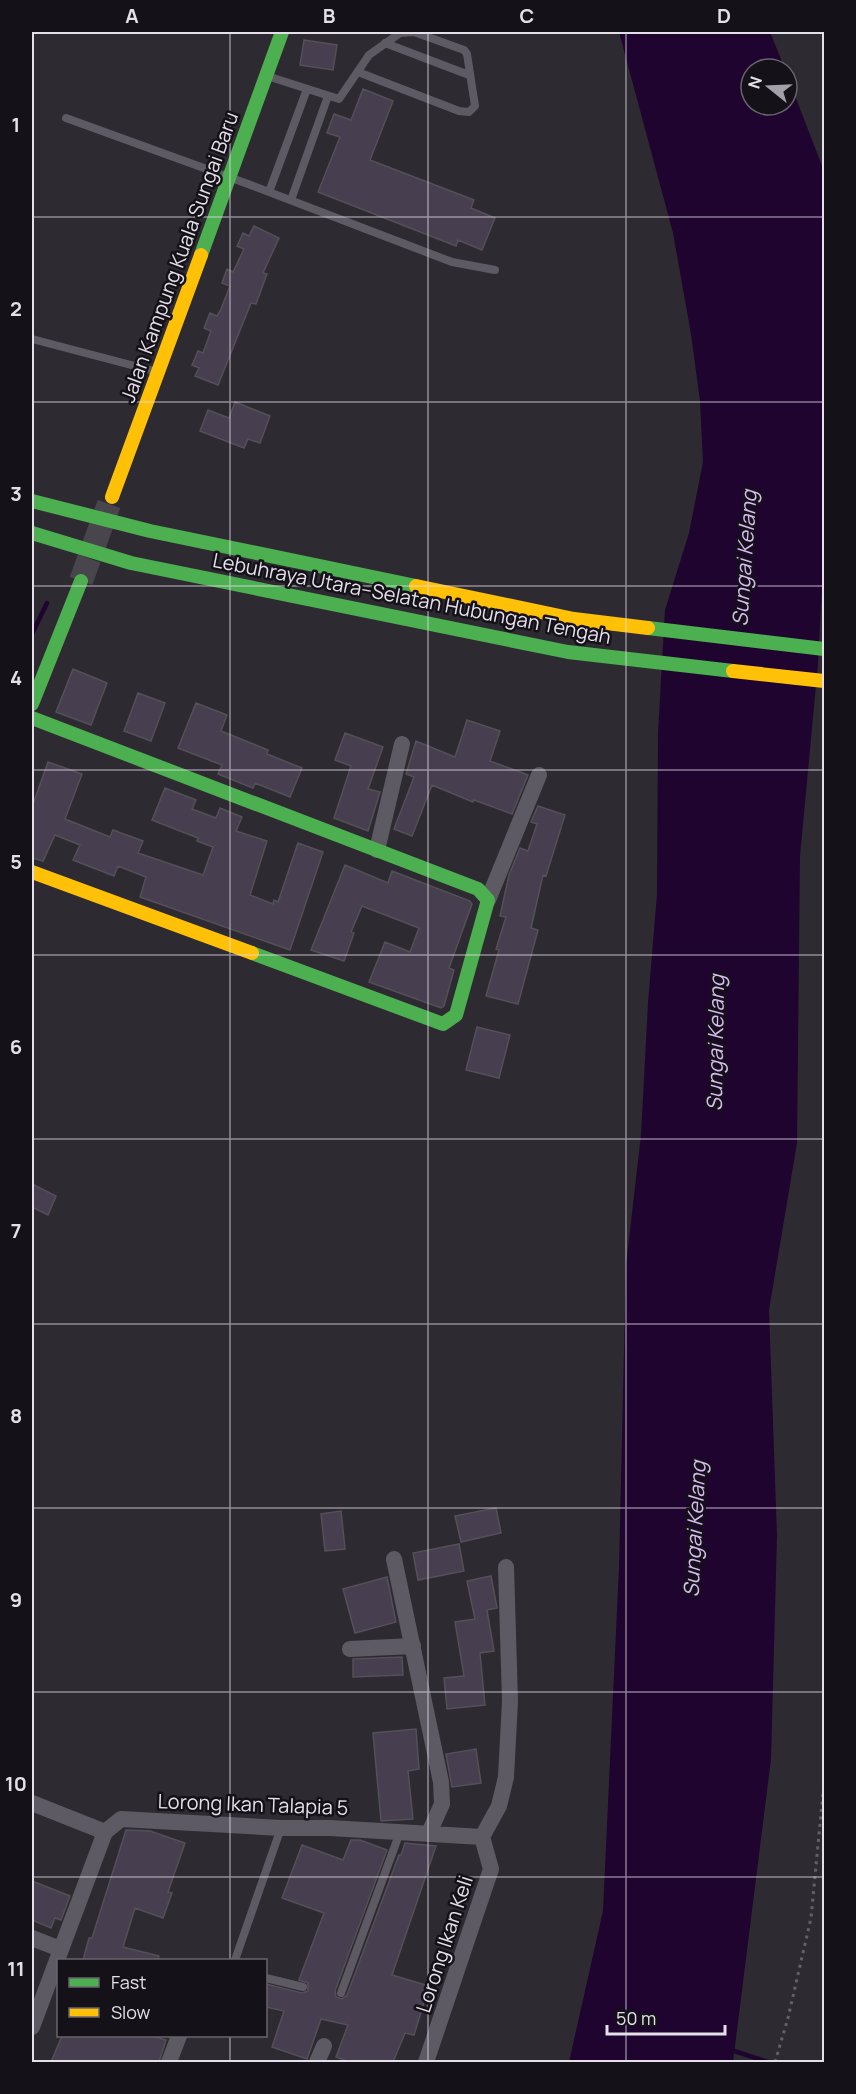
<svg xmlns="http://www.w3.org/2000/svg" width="856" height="2094" font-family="Manrope,sans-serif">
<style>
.water{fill:#1e042e}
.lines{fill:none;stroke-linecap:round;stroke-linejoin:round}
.stream{stroke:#1e042e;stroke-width:4.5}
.building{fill:#473e4f;stroke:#545058;stroke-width:1.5}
.secondary-tunnel{stroke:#49454d;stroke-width:24;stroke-dasharray:24 12;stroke-linecap:butt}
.path{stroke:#646068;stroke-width:3;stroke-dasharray:3 4.5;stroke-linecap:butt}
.lane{stroke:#5e5a63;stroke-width:8}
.street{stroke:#5e5a63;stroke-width:16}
.fast{stroke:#4caf50;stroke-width:14}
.slow{stroke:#ffc107;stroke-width:14}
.grid{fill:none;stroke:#e4dfe9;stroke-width:1.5;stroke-opacity:0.55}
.labels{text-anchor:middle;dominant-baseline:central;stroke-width:5;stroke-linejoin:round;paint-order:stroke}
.street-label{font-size:20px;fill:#e4dfe9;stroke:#151118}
.water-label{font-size:21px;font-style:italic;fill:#d8baf4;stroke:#151118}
.neatline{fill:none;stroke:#e4dfe9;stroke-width:2}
.grid-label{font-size:20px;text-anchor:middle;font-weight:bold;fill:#e4dfe9}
</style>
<rect width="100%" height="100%" fill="#2e2a32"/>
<path class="water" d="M 619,32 L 770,32 L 785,69 L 751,69 L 751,105 L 787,105 L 787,75 L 824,171 L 824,545 L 818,664 L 800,856 L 797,1143 L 769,1310 L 777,1536 L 771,1759 L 733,2062 L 569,2062 L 603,1911 L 619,1567 L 626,1265 L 641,1135 L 648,1003 L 657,894 L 658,733 L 665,610 L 689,533 L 703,462 L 700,401 L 691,334 L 673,233 Z"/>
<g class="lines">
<path class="stream" d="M 32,634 L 47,603
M 731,2050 L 768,2062"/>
</g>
<path class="building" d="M 304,40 L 337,45 L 333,70 L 300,65 Z
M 363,89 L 393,101 L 370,160 L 474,200 L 471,208 L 495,218 L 482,250 L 458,240 L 456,246 L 318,192 L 340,137 L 327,133 L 334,114 L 351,120 Z
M 254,226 L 279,238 L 263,273 L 267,274 L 256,304 L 251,303 L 218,385 L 195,376 L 199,368 L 192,365 L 198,351 L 203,353 L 211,331 L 204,328 L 210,313 L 217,316 L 221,309 L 230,286 L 222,283 L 227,269 L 233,272 L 244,249 L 237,246 L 243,233 L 249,236 Z
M 235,402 L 270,416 L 260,443 L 248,439 L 244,448 L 200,431 L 208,410 L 229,418 Z
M 73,669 L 107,683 L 91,725 L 56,712 Z
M 138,693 L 165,703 L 151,741 L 124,731 Z
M 196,703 L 227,715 L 221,731 L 268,750 L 267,754 L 302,768 L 290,797 L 255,783 L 253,788 L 218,774 L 222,765 L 178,748 Z
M 467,720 L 500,731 L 490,761 L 528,775 L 512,814 L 474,800 L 473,802 L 432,785 L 412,836 L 394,829 L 414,777 L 406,774 L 416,741 L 455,757 Z
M 345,733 L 383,747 L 368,789 L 380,792 L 368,831 L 334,818 L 351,766 L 335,760 Z
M 48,762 L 82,774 L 65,819 L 110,837 L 113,830 L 143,841 L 138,853 L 203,875 L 213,847 L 197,841 L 198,838 L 152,820 L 165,788 L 196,800 L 192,809 L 216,818 L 220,808 L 242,817 L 236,831 L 267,841 L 250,895 L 273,904 L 274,900 L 278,902 L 298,843 L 323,852 L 290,950 L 140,897 L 146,877 L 118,866 L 114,876 L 73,860 L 80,845 L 55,835 L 43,861 L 32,858 L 32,807 Z
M 538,806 L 565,815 L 546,876 L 543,875 L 531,928 L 538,930 L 518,1004 L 486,996 L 499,950 L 496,949 L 506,917 L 500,916 L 509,875 L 520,848 L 528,851 L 537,824 L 531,822 Z
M 345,865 L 388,883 L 392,871 L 470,901 L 472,904 L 449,968 L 454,970 L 444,1006 L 441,1008 L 369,982 L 385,942 L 410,952 L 419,928 L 362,906 L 351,932 L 354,933 L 344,961 L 311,950 Z
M 477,1027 L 510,1035 L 499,1078 L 466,1070 Z
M 32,1184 L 56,1196 L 48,1215 L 32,1207 Z
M 496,1508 L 501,1533 L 461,1542 L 455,1516 Z
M 341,1511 L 345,1549 L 325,1551 L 321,1514 Z
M 459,1544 L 464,1571 L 418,1580 L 413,1553 Z
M 491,1576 L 497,1608 L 487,1610 L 494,1651 L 480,1653 L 485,1705 L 447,1709 L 444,1678 L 464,1676 L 455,1622 L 475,1619 L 467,1581 Z
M 387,1577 L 396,1622 L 355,1633 L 343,1589 Z
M 402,1657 L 403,1675 L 353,1677 L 353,1659 Z
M 416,1729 L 419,1769 L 408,1771 L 413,1819 L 381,1821 L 373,1733 Z
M 476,1749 L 481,1783 L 452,1787 L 446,1754 Z
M 126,1830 L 150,1831 L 185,1843 L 168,1892 L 172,1893 L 163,1918 L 135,1908 L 123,1947 L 159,1956 L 158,1960 L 83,1960 L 89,1938 L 92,1938 Z
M 351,1840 L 360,1840 L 387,1850 L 335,1991 L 336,1997 L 342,1999 L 347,1995 L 399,1855 L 401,1855 L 405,1843 L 436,1846 L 392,1975 L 429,1986 L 414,2035 L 405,2033 L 393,2062 L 350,2062 L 336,2057 L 348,2025 L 321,2019 L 307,2059 L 272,2047 L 284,2011 L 266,2007 L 266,1984 L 302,1993 L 308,1991 L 308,1983 L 299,1980 L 324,1913 L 282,1898 L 302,1845 L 343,1860 Z
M 32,1881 L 70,1896 L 61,1920 L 55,1918 L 51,1928 L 32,1920 Z
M 62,2036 L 152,2036 L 166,2040 L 159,2062 L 51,2062 Z"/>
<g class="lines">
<path class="secondary-tunnel" d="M 81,581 L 109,504"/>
<path class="path" d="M 775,2062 L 788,2018 L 811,1918 L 824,1782"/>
<path class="lane" d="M 385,43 L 469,75
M 267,76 L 339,99 L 369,55 L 400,33 L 414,32 L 464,50 L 467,54 L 475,106 L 469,112 L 459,111 L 358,72
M 66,118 L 248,184 L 452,262 L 495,270
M 269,192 L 307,89
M 291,200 L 328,96
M 32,339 L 154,371
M 235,1960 L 281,1828
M 266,1978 L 303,1987
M 341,1993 L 400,1832"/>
<path class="street" d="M 377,850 L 402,744
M 488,900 L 539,775
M 394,1559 L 441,1782 L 442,1804 L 429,1833
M 350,1649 L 413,1646
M 32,1803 L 105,1832
M 482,1837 L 499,1806 L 506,1777 L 510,1701 L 506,1567
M 32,1938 L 60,1949
M 32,2027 L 105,1832 L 121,1819 L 281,1828 L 330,1828 L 482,1837
M 169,2062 L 179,2036
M 317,2062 L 324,2046
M 426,2062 L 491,1869 L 482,1837"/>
<path class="fast" d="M 201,255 L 282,32
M 32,501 L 150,531 L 416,586
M 32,533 L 131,563 L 568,652 L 733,671
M 648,628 L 824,649
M 32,704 L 81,581
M 32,718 L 478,889 L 488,900 L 456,1015 L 443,1024 L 252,953"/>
<path class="slow" d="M 112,497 L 201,255
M 416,586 L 574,619 L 648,628
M 733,671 L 824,681
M 32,872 L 252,953"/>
</g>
<path class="grid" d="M 230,32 L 230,1960M 428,32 L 428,2062M 626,32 L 626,2062M 32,217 L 824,217M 32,402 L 824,402M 32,586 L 824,586M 32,770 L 824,770M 32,955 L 824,955M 32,1139 L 824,1139M 32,1324 L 824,1324M 32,1508 L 824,1508M 32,1692 L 824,1692M 32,1877 L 824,1877M 230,2036 L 230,2062"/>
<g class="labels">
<g class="street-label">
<text transform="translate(179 257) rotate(-70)">Jalan Kampung Kuala Sungai Baru</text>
<text transform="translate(412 598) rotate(11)">Lebuhraya Utara–Selatan Hubungan Tengah</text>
<text transform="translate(253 1804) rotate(2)">Lorong Ikan Talapia 5</text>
<text transform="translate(444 1944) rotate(-72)">Lorong Ikan Keli</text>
</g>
<g class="water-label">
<text transform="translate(744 558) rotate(-86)">Sungai Kelang</text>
<text transform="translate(715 1043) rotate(-89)">Sungai Kelang</text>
<text transform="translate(694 1529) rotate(-87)">Sungai Kelang</text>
</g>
</g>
<rect width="856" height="2094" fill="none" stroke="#151118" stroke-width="66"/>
<rect x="57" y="1959" width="210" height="78" fill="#151118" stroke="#68636c" stroke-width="1.5"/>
<rect x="69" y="1978" width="30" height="9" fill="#4caf50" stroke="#68636c" stroke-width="1.5"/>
<text x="111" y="1989" font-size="18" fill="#e4dfe9">Fast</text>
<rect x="69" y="2008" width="30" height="9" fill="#ffc107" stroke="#68636c" stroke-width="1.5"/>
<text x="111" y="2019" font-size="18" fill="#e4dfe9">Slow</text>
<g transform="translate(769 87) rotate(288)"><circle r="28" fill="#151118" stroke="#68636c" stroke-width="1.5"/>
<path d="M0-4.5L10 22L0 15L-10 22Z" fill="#a4a0a9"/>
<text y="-9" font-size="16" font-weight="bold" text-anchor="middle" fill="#e4dfe9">N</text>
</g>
<path d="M607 2025v9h118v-9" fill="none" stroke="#e4dfe9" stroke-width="3"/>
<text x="616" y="2025" font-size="18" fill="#e4dfe9" stroke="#151118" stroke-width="4.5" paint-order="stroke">50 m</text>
<rect x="33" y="33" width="790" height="2028" class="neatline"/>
<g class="grid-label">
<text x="132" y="23">A</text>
<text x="329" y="23">B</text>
<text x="527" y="23">C</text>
<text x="724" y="23">D</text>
<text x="16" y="132">1</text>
<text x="16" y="316">2</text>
<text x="16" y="501">3</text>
<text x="16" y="685">4</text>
<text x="16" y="869">5</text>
<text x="16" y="1054">6</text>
<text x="16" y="1238">7</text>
<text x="16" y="1423">8</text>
<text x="16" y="1607">9</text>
<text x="16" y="1791">10</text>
<text x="16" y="1976">11</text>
</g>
</svg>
